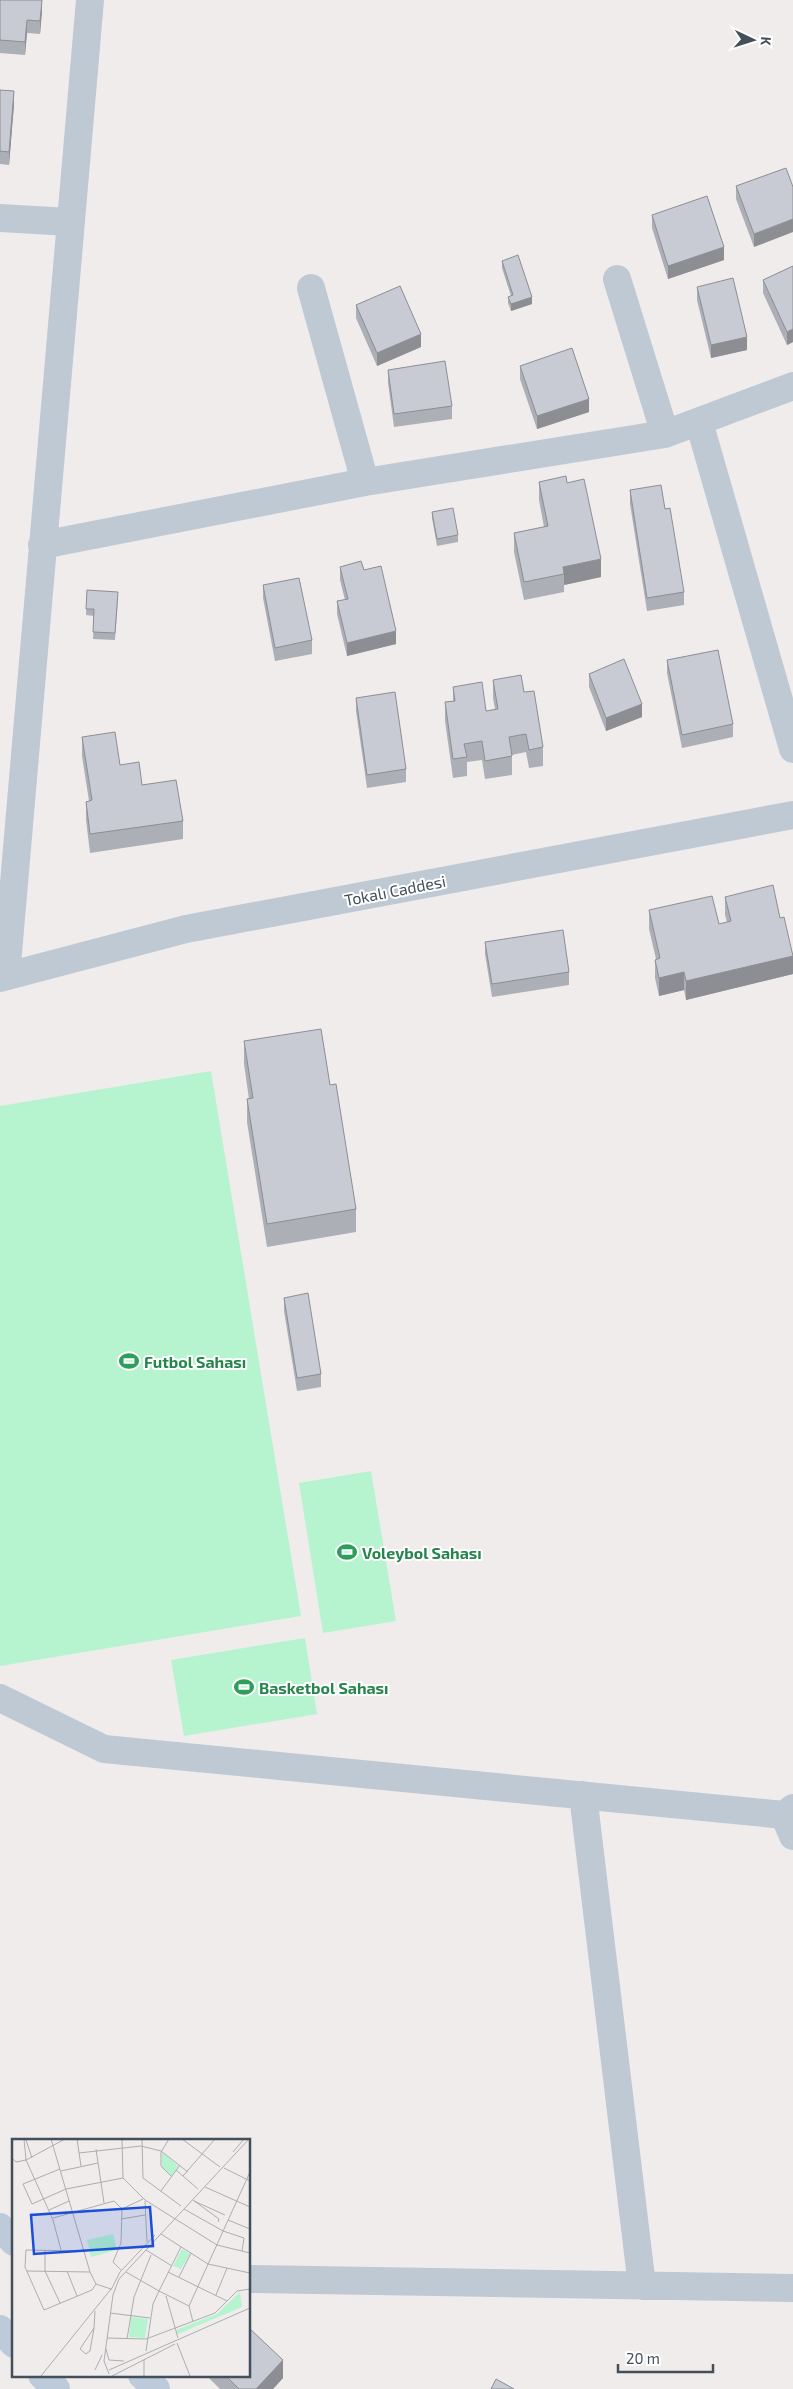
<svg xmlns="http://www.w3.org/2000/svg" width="793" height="2389" font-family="'Exo 2',sans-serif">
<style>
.green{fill:#b5f4ce}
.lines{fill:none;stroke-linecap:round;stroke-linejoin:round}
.minor{stroke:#bec9d4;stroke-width:28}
.tertiary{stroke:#bec9d4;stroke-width:28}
.secondary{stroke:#bdcad9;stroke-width:28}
.wall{fill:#acafb5}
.shaded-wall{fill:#8c8e94}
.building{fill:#c8cbd3;stroke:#8c8e94}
.labels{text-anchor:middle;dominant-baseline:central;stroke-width:4;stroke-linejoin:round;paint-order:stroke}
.street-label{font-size:16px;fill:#43505c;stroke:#fff}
.leisure-label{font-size:16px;font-weight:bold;fill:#27864d;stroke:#fff;text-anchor:start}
.inset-road{fill:none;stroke:#abaeb2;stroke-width:1}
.view{fill:#1d4ed8;fill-opacity:0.15;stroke:#1d4ed8;stroke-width:2.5}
.inset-edge{fill:none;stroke:#43505c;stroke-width:2.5}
</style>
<rect width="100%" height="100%" fill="#f0ecec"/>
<path class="green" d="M 211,1071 L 301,1616 L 0,1666 L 0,1106 Z
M 371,1471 L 396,1621 L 323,1633 L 299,1483 Z
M 305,1638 L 317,1714 L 184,1736 L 171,1660 Z"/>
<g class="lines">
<path class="minor" d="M 0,218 L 69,222
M 617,279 L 665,434
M 311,288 L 365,482
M 699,422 L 793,749
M 42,545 L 365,482 L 665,434 L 793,386
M 6,976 L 90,0
M 0,1698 L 104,1749 L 784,1815 L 793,1808
M 583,1795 L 642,2286
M 784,1815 L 793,1836
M 249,2279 L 793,2288"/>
<path class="tertiary" d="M 0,978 L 186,929 L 793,815"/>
<path class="secondary" d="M 0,2227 L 14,2242
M 0,2329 L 14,2344
M 42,2375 L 56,2389
M 142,2375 L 156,2389"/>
</g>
<path class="wall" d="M 0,0 L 42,11 L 40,34 L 27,33 L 25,55 L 0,53 Z
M 0,90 L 14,104 L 9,165 L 0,164 Z
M 786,168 L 754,247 L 736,199 L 736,186 Z
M 652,215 L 724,260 L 668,279 L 652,228 Z
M 502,261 L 532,304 L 511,311 L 508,303 L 508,297 L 511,296 L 502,268 Z
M 793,266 L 793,342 L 787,345 L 763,293 L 763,280 Z
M 697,287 L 747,350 L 711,358 L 697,300 Z
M 356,305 L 421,347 L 377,366 L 356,318 Z
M 520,366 L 589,412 L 537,429 L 520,379 Z
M 388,370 L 452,406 L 452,419 L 394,427 L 388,383 Z
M 539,482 L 567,483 L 601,577 L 564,585 L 564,592 L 524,600 L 514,552 L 514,533 L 544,527 L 539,500 Z
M 630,490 L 665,509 L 684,592 L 684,605 L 647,611 L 630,504 Z
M 432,512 L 458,535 L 458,542 L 437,546 L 432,518 Z
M 340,567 L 364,570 L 396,644 L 347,656 L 337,614 L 337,601 L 345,600 L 340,580 Z
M 263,585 L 312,640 L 312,654 L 275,661 L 263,598 Z
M 87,590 L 118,598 L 115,640 L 93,639 L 94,616 L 86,615 Z
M 667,660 L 733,724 L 733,737 L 682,748 L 667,673 Z
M 589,674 L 642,717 L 606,731 L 589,687 Z
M 493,680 L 524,692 L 543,747 L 543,766 L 529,768 L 526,752 L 512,755 L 512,775 L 485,779 L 482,760 L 467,762 L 467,776 L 453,778 L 445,721 L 445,702 L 453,701 L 453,687 L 486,711 L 495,709 L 493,698 Z
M 356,698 L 406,769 L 406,782 L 367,788 L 356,711 Z
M 82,737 L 120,765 L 183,821 L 183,839 L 90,853 L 86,820 L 86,802 L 89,801 L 82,756 Z
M 725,897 L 780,918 L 793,956 L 793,974 L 686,1000 L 684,990 L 659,996 L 655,978 L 655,960 L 656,959 L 649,929 L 649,910 L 719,924 L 727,922 L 725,915 Z
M 485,942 L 569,972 L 569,985 L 492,997 L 485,954 Z
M 244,1041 L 330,1085 L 356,1209 L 356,1232 L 267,1247 L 247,1122 L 247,1099 L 249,1099 L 244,1064 Z
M 284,1298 L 321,1374 L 321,1387 L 297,1391 L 284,1311 Z
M 206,2375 L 249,2375 L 283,2378 L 273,2389 L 220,2389 Z"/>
<path class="shaded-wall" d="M 42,0 L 42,11 L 40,34 L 40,21 Z
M 27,20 L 27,33 L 25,55 L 25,42 Z
M 14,91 L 14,104 L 9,165 L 9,152 Z
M 793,219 L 793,232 L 754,247 L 754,234 Z
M 724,247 L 724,260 L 668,279 L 668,266 Z
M 532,297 L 532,304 L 511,311 L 511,304 Z
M 793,329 L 793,342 L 787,345 L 787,332 Z
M 421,334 L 421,347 L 377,366 L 377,353 Z
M 747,337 L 747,350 L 711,358 L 711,345 Z
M 589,399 L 589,412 L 537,429 L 537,416 Z
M 601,559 L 601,577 L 564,585 L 564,574 L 563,567 Z
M 396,631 L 396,644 L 347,656 L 347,643 Z
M 642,704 L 642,717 L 606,731 L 606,718 Z
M 793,956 L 793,974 L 686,1000 L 686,981 Z
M 684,972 L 684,990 L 659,996 L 659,978 Z
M 283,2360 L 283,2378 L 273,2389 L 256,2389 Z"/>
<path class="building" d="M 0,0 L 42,0 L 40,21 L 27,20 L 25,42 L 0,40 Z
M 0,90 L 14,91 L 9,152 L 0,151 Z
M 786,168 L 793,187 L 793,219 L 754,234 L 736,186 Z
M 707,196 L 724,247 L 668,266 L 652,215 Z
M 518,255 L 532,297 L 511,304 L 508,297 L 513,295 L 502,261 Z
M 793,266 L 793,329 L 787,332 L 763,280 Z
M 733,278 L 747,337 L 711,345 L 697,287 Z
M 400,286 L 421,334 L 377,353 L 356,305 Z
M 572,348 L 589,399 L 537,416 L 520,366 Z
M 445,361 L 452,406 L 394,414 L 388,370 Z
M 566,476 L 567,483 L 584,479 L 601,559 L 563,567 L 564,574 L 524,582 L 514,533 L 548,526 L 539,482 Z
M 661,485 L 665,509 L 670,508 L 684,592 L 647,598 L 630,490 Z
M 453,508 L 458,535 L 437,539 L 432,512 Z
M 361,561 L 364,570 L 381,566 L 396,631 L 347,643 L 337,601 L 348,599 L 340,567 Z
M 299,578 L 312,640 L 275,648 L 263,585 Z
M 87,590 L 118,592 L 115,633 L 93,632 L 94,609 L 86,609 Z
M 718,650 L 733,724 L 682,735 L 667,660 Z
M 624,659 L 642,704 L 606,718 L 589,674 Z
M 521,675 L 524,692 L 534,691 L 543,747 L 529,750 L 526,734 L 509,737 L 512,756 L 485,761 L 482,741 L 464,744 L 467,757 L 453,759 L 445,702 L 455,701 L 453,687 L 482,682 L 486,711 L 498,709 L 493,680 Z
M 395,692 L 406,769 L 367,775 L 356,698 Z
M 115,732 L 120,765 L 139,762 L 142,785 L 176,780 L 183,821 L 90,834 L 86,802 L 92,800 L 82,737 Z
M 773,885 L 780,918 L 784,917 L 793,956 L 686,981 L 684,972 L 659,978 L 655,960 L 660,958 L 649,910 L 712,896 L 719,924 L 731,921 L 725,897 Z
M 563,930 L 569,972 L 492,984 L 485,942 Z
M 321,1029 L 330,1085 L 336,1084 L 356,1209 L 267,1224 L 247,1099 L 253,1098 L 244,1041 Z
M 308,1293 L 321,1374 L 297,1378 L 284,1298 Z
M 249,2328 L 283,2360 L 256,2389 L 239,2389 L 225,2375 L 249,2375 Z
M 496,2379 L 514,2389 L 491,2389 Z"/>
<defs>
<symbol id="stadium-bare" viewBox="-9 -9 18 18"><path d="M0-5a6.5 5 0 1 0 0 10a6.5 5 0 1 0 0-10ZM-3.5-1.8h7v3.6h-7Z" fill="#2e9e5b" stroke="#fff" stroke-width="2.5" paint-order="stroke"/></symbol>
</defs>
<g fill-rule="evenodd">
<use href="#stadium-bare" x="115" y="1347" width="28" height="28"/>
<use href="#stadium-bare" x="333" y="1538" width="28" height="28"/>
<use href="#stadium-bare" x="230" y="1673" width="28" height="28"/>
</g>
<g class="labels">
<g class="street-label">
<text transform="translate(395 890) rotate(-11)">Tokalı Caddesi</text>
</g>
<g class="leisure-label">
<text x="144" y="1361">Futbol Sahası</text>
<text x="362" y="1552">Voleybol Sahası</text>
<text x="259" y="1687">Basketbol Sahası</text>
</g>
</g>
<g transform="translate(12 2139)">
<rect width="238" height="238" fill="#f0ecec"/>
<path d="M 150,13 L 166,27 L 160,37 L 150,29 ZM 101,95 L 105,111 L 79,118 L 75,101 ZM 170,110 L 178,115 L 169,130 L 161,127 ZM 228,153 L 230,168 L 166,195 L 164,191 L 205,175 ZM 119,178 L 136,180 L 133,199 L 117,198 Z" fill="#b5f4ce"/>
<path class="inset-road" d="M 12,0 L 14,21 L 41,81 L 49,111M 65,0 L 69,27M 110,0 L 111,39 L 133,61 L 205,106 L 238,114M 130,0 L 131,39 L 169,67M 157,0 L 149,13 L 149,27 L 160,38M 170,0 L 208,28M 14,1 L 20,19M 84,10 L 92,64M 221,13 L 232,0M 67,14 L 129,7 L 149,12 L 176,33M 0,19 L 4,23 L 14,21 L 53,0M 212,29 L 238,42M 48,30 L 11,45 L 20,65 L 54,50 L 111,39M 164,31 L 186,50M 49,32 L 86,24M 171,37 L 203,0M 193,48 L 238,68M 149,52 L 168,26M 181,61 L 207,80 L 206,83M 133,62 L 135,103M 182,62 L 213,76M 110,70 L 131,60M 172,70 L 211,92 L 232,99 L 230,112M 37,71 L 57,62M 41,79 L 102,62 L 110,70 L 109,104 L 101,123 L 109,131M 109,80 L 133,76M 216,81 L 238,90M 149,95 L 196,125 L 238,134M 33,111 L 33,132 L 48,164M 134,111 L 160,127M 71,112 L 14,111 L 13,128 L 32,171 L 80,151 L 84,145M 15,132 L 78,133M 55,132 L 65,157M 114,133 L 147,152 L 169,108M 156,133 L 215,162M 167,138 L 179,114M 99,151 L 108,133 L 143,96M 204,156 L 215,129M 154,157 L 166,199M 98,174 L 138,179M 181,183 L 177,167 L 238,33M 82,189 L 78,212 L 74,215 L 68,210 L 82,189 L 83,172M 95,199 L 134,200 L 203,174 L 225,152 L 238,150M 115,200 L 122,158 L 139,116M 165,204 L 178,237M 94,210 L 97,221 L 112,222M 134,212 L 141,165 L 147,152 L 177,167M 132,221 L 132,237M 83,231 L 90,216M 97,231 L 238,169M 97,235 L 92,222 L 101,156 L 107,140 L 237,0M 29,237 L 99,150 L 84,145 L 78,133 L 39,0M 100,237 L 163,205"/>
<path class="view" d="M 138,68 L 141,107 L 22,115 L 19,76 Z"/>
<rect width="238" height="238" class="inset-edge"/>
</g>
<g transform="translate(753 40) rotate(94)" stroke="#ffffff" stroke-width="4" paint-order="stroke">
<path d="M0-4L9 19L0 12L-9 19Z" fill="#43505c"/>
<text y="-8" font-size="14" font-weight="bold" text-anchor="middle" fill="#43505c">K</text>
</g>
<path d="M618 2364v8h95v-8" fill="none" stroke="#43505c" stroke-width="2.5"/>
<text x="626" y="2364" font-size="15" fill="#43505c" stroke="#ffffff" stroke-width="4" paint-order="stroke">20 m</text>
</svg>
